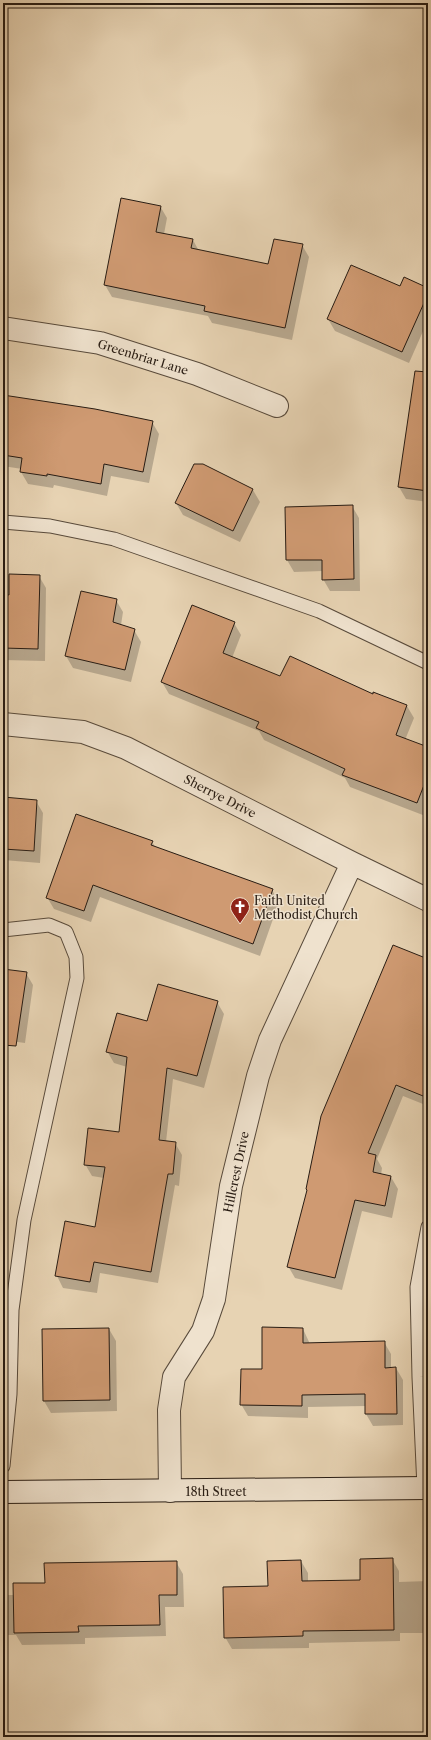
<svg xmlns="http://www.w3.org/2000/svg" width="431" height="1740" font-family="'Libre Caslon Text',serif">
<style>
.shadow{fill:#0003}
.building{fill:#cf9a72;stroke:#281c13}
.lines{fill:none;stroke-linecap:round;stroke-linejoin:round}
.lane-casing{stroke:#584a3b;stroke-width:15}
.street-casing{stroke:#584a3b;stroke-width:24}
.secondary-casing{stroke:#281c13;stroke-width:24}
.lane{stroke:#efe2ce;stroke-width:13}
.street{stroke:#efe2ce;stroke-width:22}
.secondary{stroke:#efe2ce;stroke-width:22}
.labels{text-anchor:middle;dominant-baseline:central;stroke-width:3;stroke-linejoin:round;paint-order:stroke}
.street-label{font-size:12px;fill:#281c13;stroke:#efe2ce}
.poi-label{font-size:12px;fill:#281c13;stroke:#efe2ce;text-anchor:start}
</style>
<rect width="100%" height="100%" fill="#e7d3b3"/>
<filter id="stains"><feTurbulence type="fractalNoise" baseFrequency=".005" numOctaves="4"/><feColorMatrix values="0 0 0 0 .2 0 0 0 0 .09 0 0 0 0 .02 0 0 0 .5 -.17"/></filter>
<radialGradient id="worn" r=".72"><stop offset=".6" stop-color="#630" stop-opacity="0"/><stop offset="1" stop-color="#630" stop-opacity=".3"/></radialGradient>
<path class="shadow" d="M 160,206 L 167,218 L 164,234 L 193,240 L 199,251 L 269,265 L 302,245 L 309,257 L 292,340 L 212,323 L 208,316 L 112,297 L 105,285 Z
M 401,287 L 428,289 L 428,320 L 409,363 L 335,331 L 328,319 Z
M 428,385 L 428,502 L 406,499 L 399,487 Z
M 3,396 L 152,422 L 159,434 L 149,483 L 111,476 L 107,496 L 54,485 L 53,488 L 28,484 L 21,472 L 22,469 L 3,466 Z
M 202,465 L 253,490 L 260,502 L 240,542 L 183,515 L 176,503 Z
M 352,506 L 359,518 L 360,591 L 330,591 L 323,579 L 323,571 L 294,572 L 287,560 Z
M 3,575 L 39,576 L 46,588 L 45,661 L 3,660 Z
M 116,600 L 123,612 L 121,625 L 134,630 L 141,642 L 131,682 L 73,668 L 66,656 Z
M 234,623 L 241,635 L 232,658 L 281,677 L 373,696 L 374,694 L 407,706 L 414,718 L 405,740 L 428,748 L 428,817 L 350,787 L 345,778 L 264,740 L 259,731 L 169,694 L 162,682 Z
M 3,798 L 36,801 L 43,813 L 40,863 L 3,860 Z
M 152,842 L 156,848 L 272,890 L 279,902 L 260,956 L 100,897 L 91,922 L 54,909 L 47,897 Z
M 428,960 L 428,1106 L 403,1096 L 377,1159 L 382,1168 L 381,1175 L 391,1177 L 398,1189 L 392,1218 L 362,1211 L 342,1290 L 295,1278 L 288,1266 Z
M 3,970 L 26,973 L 33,985 L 25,1043 L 3,1040 Z
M 217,1002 L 224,1014 L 204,1088 L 173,1079 L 166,1142 L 175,1143 L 182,1155 L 179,1186 L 175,1185 L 158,1283 L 100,1273 L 97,1293 L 63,1288 L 57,1276 L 96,1228 L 104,1178 L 92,1176 L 85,1164 L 120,1133 L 127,1067 L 114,1063 L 107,1051 L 148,1022 Z
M 109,1329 L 116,1341 L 117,1411 L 51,1413 L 44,1401 Z
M 303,1329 L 310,1344 L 384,1342 L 391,1354 L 391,1368 L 396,1368 L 403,1380 L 403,1425 L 373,1426 L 366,1414 L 366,1406 L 308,1407 L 308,1418 L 248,1416 L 241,1404 L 263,1370 Z
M 392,1559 L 399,1571 L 399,1582 L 428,1581 L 428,1633 L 400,1633 L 400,1641 L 309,1643 L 309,1648 L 232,1649 L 225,1637 L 269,1587 L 301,1561 L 308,1573 L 308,1582 L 361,1581 Z
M 176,1562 L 183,1574 L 184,1607 L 165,1607 L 166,1636 L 85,1638 L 85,1644 L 22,1645 L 16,1635 L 3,1635 L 3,1595 L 14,1595 Z
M 288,1734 L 290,1737 L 229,1737 L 229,1735 Z"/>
<path class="building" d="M 121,198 L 161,206 L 156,232 L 193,239 L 191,248 L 268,264 L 274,239 L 303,244 L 285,328 L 204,311 L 205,306 L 104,285 Z
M 351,265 L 400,286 L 404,277 L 428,288 L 428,294 L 402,352 L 327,319 Z
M 415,371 L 428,372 L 428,491 L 398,487 Z
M 3,395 L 95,409 L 153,421 L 143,472 L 104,464 L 101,484 L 47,474 L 47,476 L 20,472 L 22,458 L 3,455 Z
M 194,464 L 203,464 L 253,489 L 233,531 L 175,503 Z
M 353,505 L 354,579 L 322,580 L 322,560 L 286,560 L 285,507 Z
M 9,574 L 40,575 L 38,649 L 3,648 L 3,594 L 9,595 Z
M 81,591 L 117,599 L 113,622 L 135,629 L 125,670 L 65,656 Z
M 192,605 L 235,622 L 223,653 L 280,676 L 290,656 L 373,694 L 373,692 L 407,705 L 396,735 L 428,747 L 428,775 L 417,803 L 342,775 L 345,769 L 256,728 L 259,722 L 161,682 Z
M 3,797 L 37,800 L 34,851 L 3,849 Z
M 76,814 L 153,841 L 151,845 L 273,889 L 253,944 L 93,885 L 84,911 L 46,898 Z
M 393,945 L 428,959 L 428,1098 L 396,1085 L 368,1153 L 376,1155 L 373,1172 L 391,1176 L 385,1206 L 355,1200 L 335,1278 L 287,1267 L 307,1190 L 306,1189 L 321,1116 Z
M 3,969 L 27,972 L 16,1046 L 3,1045 Z
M 158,984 L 218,1001 L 197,1076 L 167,1068 L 159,1140 L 176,1142 L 173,1174 L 168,1174 L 151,1272 L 94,1262 L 90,1282 L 55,1276 L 65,1221 L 95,1227 L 105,1167 L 84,1165 L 88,1128 L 119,1132 L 127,1057 L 106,1052 L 117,1013 L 147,1021 Z
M 262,1327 L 303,1328 L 303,1343 L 385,1341 L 385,1368 L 396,1367 L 397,1414 L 365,1414 L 365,1394 L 302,1395 L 302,1406 L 240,1405 L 241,1369 L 262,1369 Z
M 109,1328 L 110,1400 L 43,1401 L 42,1329 Z
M 393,1558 L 394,1630 L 303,1631 L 303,1636 L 224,1638 L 223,1587 L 268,1586 L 267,1561 L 301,1560 L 302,1581 L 360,1580 L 360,1559 Z
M 177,1561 L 177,1595 L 159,1595 L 160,1625 L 78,1626 L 79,1632 L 14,1633 L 13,1583 L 45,1583 L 44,1563 Z"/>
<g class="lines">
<defs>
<path id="lane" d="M 3,522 L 50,526 L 114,539 L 319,611 L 428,663
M 3,930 L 49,925 L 66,932 L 76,957 L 77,978 L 24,1220 L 12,1310 L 10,1394 L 3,1466
M 424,1488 L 419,1377 L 417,1287 L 428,1227"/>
<path id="street" d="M 3,328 L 100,343 L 197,374 L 277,406
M 3,724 L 83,732 L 126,748 L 352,863 L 428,900
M 170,1491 L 169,1410 L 174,1377 L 203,1331 L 214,1299 L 231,1186 L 258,1076 L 270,1040 L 352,863"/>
<path id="secondary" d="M 3,1492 L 428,1488"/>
</defs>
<use href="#lane" class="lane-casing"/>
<use href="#street" class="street-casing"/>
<use href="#secondary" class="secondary-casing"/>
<use href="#lane" class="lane"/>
<use href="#street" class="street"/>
<use href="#secondary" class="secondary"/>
</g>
<defs>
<symbol id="church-pin" viewBox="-11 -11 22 30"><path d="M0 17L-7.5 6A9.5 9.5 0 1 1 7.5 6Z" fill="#8f2418" stroke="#efe2ce"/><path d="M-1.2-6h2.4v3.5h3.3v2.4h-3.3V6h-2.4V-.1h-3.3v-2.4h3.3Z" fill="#fff"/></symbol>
</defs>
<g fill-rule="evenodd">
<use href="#church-pin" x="229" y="896" width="22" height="30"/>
</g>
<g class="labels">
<g class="street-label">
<text transform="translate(143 357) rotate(17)">Greenbriar Lane</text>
<text transform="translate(220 796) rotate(27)">Sherrye Drive</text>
<text transform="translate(236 1172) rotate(-78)">Hillcrest Drive</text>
<text x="216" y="1491">18th Street</text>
</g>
<g class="poi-label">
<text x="254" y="900">Faith United<tspan x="254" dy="14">Methodist Church</tspan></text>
</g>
</g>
<rect width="431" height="1740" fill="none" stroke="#e7d3b3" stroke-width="16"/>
<rect x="4" y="4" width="423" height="1732" fill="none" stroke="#281c13" stroke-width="2"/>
<rect x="8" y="8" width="415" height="1724" fill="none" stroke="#281c13"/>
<rect width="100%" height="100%" filter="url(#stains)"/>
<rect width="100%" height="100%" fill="url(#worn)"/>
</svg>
